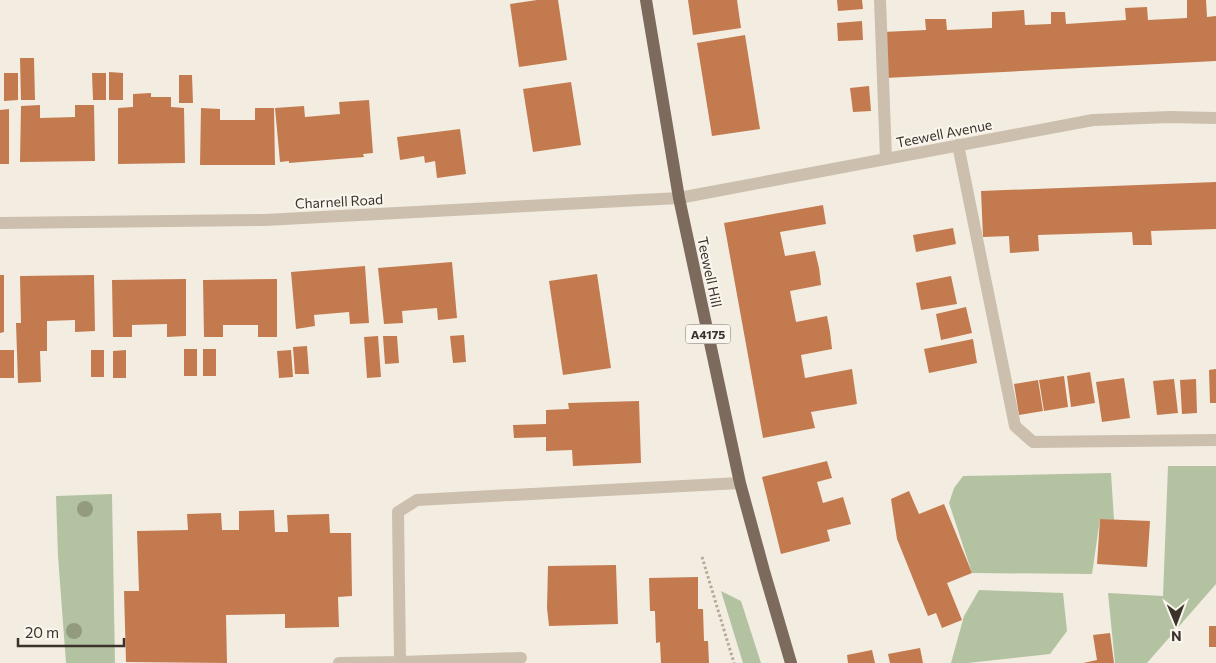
<svg xmlns="http://www.w3.org/2000/svg" width="1216" height="663" font-family="Commissioner,sans-serif">
<style>
.green{fill:#b3c3a1}
.building{fill:#c37a4f}
.lines{fill:none;stroke-linecap:round;stroke-linejoin:round}
.path{stroke:#b8a997;stroke-width:3;stroke-dasharray:2.5 2.5;stroke-linecap:butt}
.lane{stroke:#ccbfad;stroke-width:12}
.street{stroke:#ccbfad;stroke-width:12}
.primary{stroke:#7c6b5d;stroke-width:12}
.tree{fill:#939b7f}
.labels{text-anchor:middle;dominant-baseline:central;stroke-width:4;stroke-linejoin:round;paint-order:stroke}
.shield{fill:#faf6ee;stroke:#746d66;stroke-width:1}
.shield-label{font-size:12px;font-weight:bold;fill:#3a322b}
.street-label{font-size:14px;fill:#3a322b;stroke:#faf6ee}
</style>
<rect width="100%" height="100%" fill="#f3ede1"/>
<path class="green" d="M 1168,466 L 1216,466 L 1216,584 L 1147,663 L 1115,663 L 1108,593 L 1163,596 Z
M 1111,473 L 1114,520 L 1100,519 L 1092,574 L 972,573 L 949,503 L 954,488 L 963,476 Z
M 112,494 L 115,663 L 66,663 L 58,556 L 56,496 Z
M 979,590 L 1063,593 L 1067,631 L 1050,654 L 968,663 L 951,663 L 964,616 Z
M 721,591 L 741,601 L 761,663 L 743,663 Z"/>
<path class="building" d="M 537,0 L 558,0 L 567,60 L 519,67 L 510,4 Z
M 688,0 L 737,0 L 741,28 L 693,35 Z
M 837,0 L 862,0 L 863,9 L 838,11 Z
M 1187,0 L 1206,0 L 1207,17 L 1216,16 L 1216,61 L 885,78 L 883,32 L 926,30 L 925,19 L 946,19 L 947,30 L 992,28 L 992,12 L 1024,10 L 1025,25 L 1051,24 L 1051,12 L 1065,12 L 1066,24 L 1126,20 L 1125,8 L 1147,7 L 1148,20 L 1187,18 Z
M 862,21 L 863,40 L 838,41 L 837,23 Z
M 745,35 L 760,129 L 712,136 L 697,43 Z
M 20,58 L 34,58 L 35,100 L 21,100 Z
M 109,72 L 123,73 L 123,100 L 109,100 Z
M 4,73 L 18,73 L 18,100 L 4,101 Z
M 92,73 L 106,73 L 106,100 L 93,100 Z
M 179,75 L 192,75 L 193,103 L 179,103 Z
M 571,82 L 581,145 L 533,152 L 523,89 Z
M 869,86 L 871,111 L 853,112 L 850,88 Z
M 151,93 L 151,97 L 171,97 L 171,107 L 184,108 L 185,163 L 118,164 L 118,108 L 133,107 L 133,94 Z
M 369,100 L 373,153 L 363,154 L 364,157 L 289,163 L 289,161 L 280,162 L 275,108 L 304,106 L 305,117 L 340,114 L 339,102 Z
M 40,105 L 40,118 L 75,117 L 75,105 L 94,105 L 95,161 L 20,162 L 21,106 Z
M 201,108 L 220,109 L 220,120 L 255,120 L 255,108 L 274,108 L 275,165 L 200,165 Z
M 9,109 L 9,164 L 0,164 L 0,110 Z
M 460,129 L 466,174 L 437,178 L 435,161 L 425,163 L 424,156 L 400,160 L 397,137 Z
M 1216,182 L 1216,229 L 1151,231 L 1152,245 L 1133,245 L 1132,232 L 1038,235 L 1039,251 L 1010,253 L 1009,236 L 983,237 L 981,191 Z
M 823,205 L 826,224 L 780,232 L 785,256 L 815,251 L 819,268 L 821,285 L 790,291 L 796,322 L 827,316 L 830,332 L 832,349 L 801,355 L 805,378 L 852,369 L 857,404 L 811,412 L 815,428 L 763,438 L 724,223 Z
M 953,228 L 956,244 L 916,252 L 913,235 Z
M 452,262 L 457,318 L 438,320 L 437,308 L 402,311 L 403,323 L 384,324 L 378,268 Z
M 365,266 L 369,323 L 350,324 L 349,312 L 314,315 L 315,326 L 296,329 L 291,272 Z
M 597,274 L 611,368 L 563,375 L 549,281 Z
M 0,275 L 4,275 L 4,332 L 0,333 Z
M 94,275 L 95,331 L 75,332 L 75,320 L 47,321 L 47,351 L 40,351 L 41,382 L 18,383 L 16,323 L 21,323 L 20,276 Z
M 951,276 L 957,304 L 921,310 L 916,283 Z
M 186,279 L 186,336 L 167,337 L 167,324 L 132,325 L 132,337 L 113,337 L 112,280 Z
M 277,279 L 277,337 L 258,337 L 258,325 L 223,325 L 223,337 L 204,337 L 203,280 Z
M 966,307 L 972,333 L 941,340 L 936,314 Z
M 464,335 L 466,362 L 453,363 L 450,336 Z
M 378,336 L 381,377 L 367,378 L 364,337 Z
M 383,336 L 397,336 L 399,363 L 385,364 Z
M 973,339 L 977,363 L 929,373 L 924,349 Z
M 307,346 L 309,374 L 295,374 L 293,347 Z
M 184,349 L 197,349 L 197,376 L 184,376 Z
M 203,349 L 216,349 L 216,376 L 203,376 Z
M 0,350 L 14,350 L 14,378 L 0,378 Z
M 91,350 L 104,350 L 104,377 L 91,377 Z
M 126,350 L 126,378 L 113,378 L 113,351 Z
M 291,350 L 293,377 L 279,378 L 277,351 Z
M 1216,369 L 1216,403 L 1210,403 L 1209,370 Z
M 1090,372 L 1095,403 L 1071,407 L 1067,376 Z
M 1064,376 L 1068,407 L 1044,411 L 1039,380 Z
M 1124,378 L 1130,418 L 1102,422 L 1096,382 Z
M 1174,379 L 1178,413 L 1157,415 L 1153,381 Z
M 1196,379 L 1197,413 L 1182,414 L 1180,380 Z
M 1038,380 L 1043,411 L 1019,415 L 1014,384 Z
M 639,401 L 641,463 L 573,466 L 572,450 L 546,451 L 546,437 L 514,438 L 513,425 L 546,424 L 546,410 L 569,409 L 568,403 Z
M 827,461 L 832,478 L 817,482 L 823,503 L 843,497 L 851,524 L 827,530 L 830,541 L 781,554 L 762,477 Z
M 909,491 L 919,514 L 944,504 L 972,573 L 947,583 L 962,620 L 942,628 L 936,613 L 928,616 L 897,539 L 891,499 Z
M 274,510 L 275,532 L 288,532 L 287,515 L 329,514 L 330,533 L 351,533 L 352,596 L 338,597 L 339,627 L 285,628 L 285,614 L 226,615 L 227,663 L 126,662 L 124,591 L 139,591 L 137,531 L 188,530 L 187,514 L 221,513 L 222,530 L 239,530 L 239,511 Z
M 1100,519 L 1150,521 L 1147,567 L 1097,564 Z
M 616,565 L 618,624 L 549,626 L 547,608 L 548,566 Z
M 698,577 L 698,609 L 703,609 L 704,641 L 708,641 L 709,663 L 661,663 L 660,642 L 656,643 L 655,611 L 650,611 L 649,578 Z
M 1209,626 L 1216,626 L 1216,647 L 1209,647 Z
M 1110,633 L 1114,663 L 1083,663 L 1097,660 L 1093,635 Z
M 920,648 L 923,663 L 890,663 L 888,654 Z
M 872,650 L 875,663 L 848,663 L 847,655 Z"/>
<g class="lines">
<path class="path" d="M 702,557 L 734,663"/>
<path class="lane" d="M 880,0 L 886,159
M 958,145 L 1015,426 L 1033,442 L 1216,440
M 521,658 L 400,662 L 398,512 L 417,500 L 740,483
M 339,663 L 400,662"/>
<path class="street" d="M 0,223 L 265,220 L 679,198 L 1093,120 L 1170,117 L 1216,118"/>
<path class="primary" d="M 646,0 L 679,198 L 740,483 L 764,571 L 791,663"/>
</g>
<g class="tree">
<circle cx="85" cy="509" r="8"/>
<circle cx="74" cy="631" r="8"/>
</g>
<g class="labels">
<rect class="shield" x="685.5" y="324.5" width="45" height="19" rx="4"/>
<g class="shield-label">
<text x="708" y="334">A4175</text>
</g>
<g class="street-label">
<text transform="translate(944 133) rotate(-11)">Teewell Avenue</text>
<text transform="translate(339 201) rotate(-3)">Charnell Road</text>
<text transform="translate(710 272) rotate(78)">Teewell Hill</text>
</g>
</g>
<g transform="translate(1176 623) rotate(179)" stroke="#faf6ee" stroke-width="4" paint-order="stroke">
<path d="M0-4L9 19L0 12L-9 19Z" fill="#3a322b"/>
<text y="-8" font-size="14" font-weight="bold" text-anchor="middle" fill="#3a322b">N</text>
</g>
<path d="M18 638v8h106v-8" fill="none" stroke="#3a322b" stroke-width="2.5"/>
<text x="25" y="638" font-size="15" fill="#3a322b" stroke="#faf6ee" stroke-width="4" paint-order="stroke">20 m</text>
</svg>
